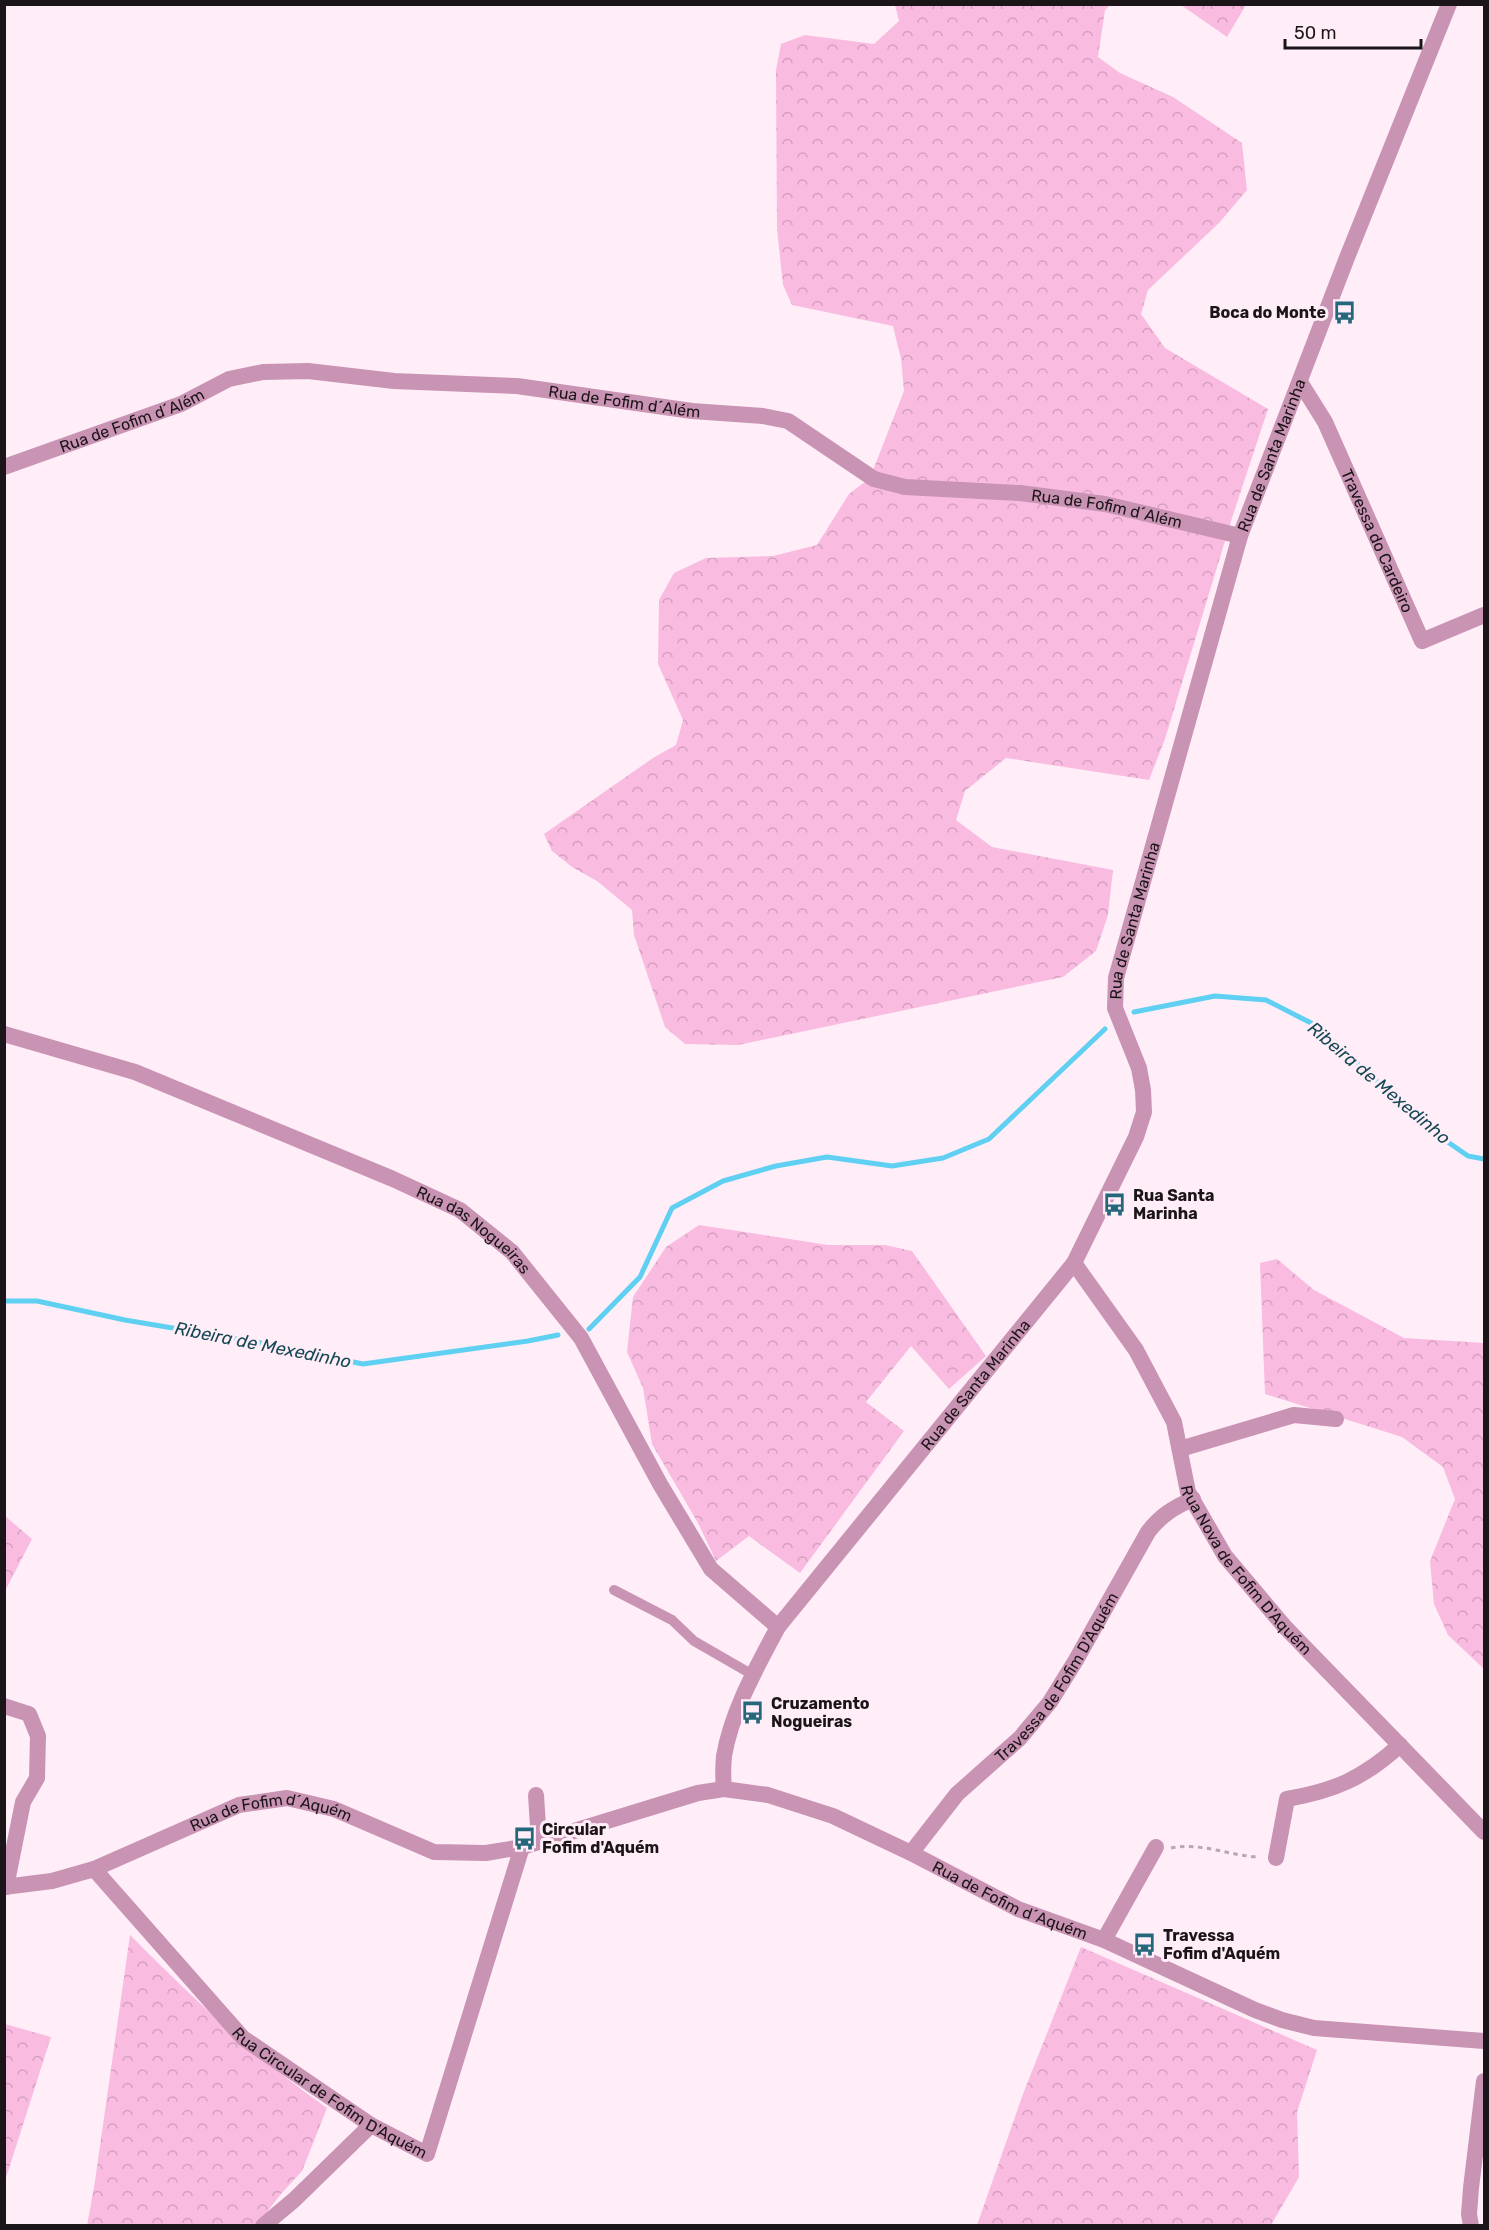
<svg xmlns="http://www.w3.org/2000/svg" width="1489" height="2230" font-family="Rubik,sans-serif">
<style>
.forest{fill:url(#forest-crowns)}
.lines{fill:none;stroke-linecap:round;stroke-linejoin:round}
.stream{stroke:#5fd0f1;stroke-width:5}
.path{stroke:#b6a8b0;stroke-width:3;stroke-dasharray:4.5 4.5;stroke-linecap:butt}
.service{stroke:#c993b3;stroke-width:10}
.minor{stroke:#c993b3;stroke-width:16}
.tertiary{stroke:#c993b3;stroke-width:16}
.labels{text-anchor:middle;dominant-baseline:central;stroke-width:6;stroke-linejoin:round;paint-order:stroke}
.poi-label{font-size:16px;font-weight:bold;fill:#1b1418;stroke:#ffeef8;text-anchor:start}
.street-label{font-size:16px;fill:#1b1418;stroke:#ffeef8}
.water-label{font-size:18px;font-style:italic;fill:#164855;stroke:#ffeef8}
</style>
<defs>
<pattern id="forest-crowns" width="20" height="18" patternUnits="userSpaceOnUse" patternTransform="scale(1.5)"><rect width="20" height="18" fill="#f9bbe0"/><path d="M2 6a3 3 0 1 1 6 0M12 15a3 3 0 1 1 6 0" fill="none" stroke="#d5a0bf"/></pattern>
</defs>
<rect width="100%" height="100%" fill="#ffeef8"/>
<path class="forest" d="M 895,5 L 1110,5 L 1105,10 L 1098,57 L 1120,73 L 1173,97 L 1242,143 L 1247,190 L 1219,223 L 1148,290 L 1141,314 L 1165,348 L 1268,409 L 1231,521 L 1165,739 L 1149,780 L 1006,758 L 965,791 L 956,820 L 992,847 L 1113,870 L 1108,915 L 1096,951 L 1063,977 L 738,1045 L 685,1044 L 665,1027 L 634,935 L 632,910 L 597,881 L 572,867 L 552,851 L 544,834 L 653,758 L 676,745 L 683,720 L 658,664 L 659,600 L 674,573 L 706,558 L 773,556 L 817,545 L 849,494 L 870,478 L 904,391 L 901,359 L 893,326 L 792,305 L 783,285 L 777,229 L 776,70 L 781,44 L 805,35 L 874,44 L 899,21 Z
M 1181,5 L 1246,5 L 1227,37 Z
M 699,1225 L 828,1245 L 885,1245 L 912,1251 L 986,1356 L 949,1389 L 911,1346 L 866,1402 L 904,1431 L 800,1573 L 749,1536 L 716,1561 L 698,1523 L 652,1444 L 643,1388 L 627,1352 L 633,1297 L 666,1247 Z
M 1277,1259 L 1314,1290 L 1404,1338 L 1484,1343 L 1484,1669 L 1448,1635 L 1434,1604 L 1430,1561 L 1455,1499 L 1443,1467 L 1402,1437 L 1265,1394 L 1260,1263 Z
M 5,1516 L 32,1539 L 5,1591 Z
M 130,1935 C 193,1998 253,2056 327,2108 L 302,2171 L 280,2195 L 257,2225 L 87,2226 L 95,2181 Z
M 1081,1947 L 1317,2050 L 1297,2112 L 1299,2177 L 1271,2225 L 977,2225 L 1023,2094 Z
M 5,2024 L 51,2037 L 5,2181 L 4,2024 Z"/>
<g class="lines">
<path class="stream" d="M 1134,1012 L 1215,996 L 1266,1000 L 1315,1025 L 1429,1129 L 1468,1156 L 1484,1159
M 4,1301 L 37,1301 L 125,1320 L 256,1342 L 363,1364 L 528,1341 L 558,1335
M 589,1329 L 640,1277 L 672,1208 L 723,1181 L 776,1166 L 827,1157 L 892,1166 L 943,1158 L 989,1139 L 1105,1029"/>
<path class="path" d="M 1171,1848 C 1201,1842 1230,1856 1259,1857"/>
<path class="service" d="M 614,1590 L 672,1620 L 694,1641 L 753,1675"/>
<g class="minor">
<path id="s1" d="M 1300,382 L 1325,422 L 1422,641 L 1484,615"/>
<path id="s2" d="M 4,467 L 181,404 L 229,379 L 263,372 L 308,371 L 394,381 L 517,386 L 692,411 L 763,416 L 788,421 L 874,479 L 905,487 L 1020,493 L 1105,504 L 1240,536"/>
<path id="s3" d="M 4,1034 L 135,1072 L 393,1179 L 460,1210 L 512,1252 L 581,1338 L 660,1484 L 711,1569 L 778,1627"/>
<path id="s4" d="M 1074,1263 L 1136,1350 L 1174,1422 L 1188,1492 L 1225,1556 L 1284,1626 L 1484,1832"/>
<path d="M 1180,1449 L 1294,1415 L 1336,1419"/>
<path d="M 4,1706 L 29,1714 L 38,1736 L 37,1778 L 23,1802 L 6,1887"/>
<path d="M 536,1795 L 539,1842"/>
<path id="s5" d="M 911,1853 L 957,1794 L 1020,1738 L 1050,1702 L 1076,1660 L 1148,1532 C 1160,1516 1174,1507 1193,1499"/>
<path d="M 1276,1858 L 1287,1799 C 1334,1791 1364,1778 1400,1745"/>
<path id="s6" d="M 94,1869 L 243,2038 L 371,2125 L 427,2154 L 522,1847"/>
<path d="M 1104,1940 L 1156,1847"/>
<path d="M 263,2226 L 294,2200 L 371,2125"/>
</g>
<g class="tertiary">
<path id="s7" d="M 724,1789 C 723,1778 723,1767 724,1756 C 732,1710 757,1667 778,1627 L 1074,1263 L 1136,1137 L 1144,1112 L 1143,1090 L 1139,1068 L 1115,1008 L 1116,978 L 1240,536 L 1348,255 L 1449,4"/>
<path id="s8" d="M 4,1887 L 52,1881 L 94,1869 L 239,1805 L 287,1798 L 334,1809 L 434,1852 L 486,1853 L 522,1847 L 698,1793 L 724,1789 L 768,1795 L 833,1816 L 911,1853 L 1018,1909 L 1104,1940 L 1255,2010 L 1282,2020 L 1314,2028 L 1484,2041"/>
<path d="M 1471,2226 L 1469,2214 L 1471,2188 L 1484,2081"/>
</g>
</g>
<defs>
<symbol id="bus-bare" viewBox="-9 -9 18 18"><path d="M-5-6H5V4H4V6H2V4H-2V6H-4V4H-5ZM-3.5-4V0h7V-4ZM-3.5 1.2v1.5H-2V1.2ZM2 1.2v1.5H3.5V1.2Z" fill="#24677a" stroke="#ffeef8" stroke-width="2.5" paint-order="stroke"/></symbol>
</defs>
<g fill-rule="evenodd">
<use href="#bus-bare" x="1328" y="296" width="33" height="33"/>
<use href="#bus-bare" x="1098" y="1188" width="33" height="33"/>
<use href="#bus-bare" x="736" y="1696" width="33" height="33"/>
<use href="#bus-bare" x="508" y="1822" width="33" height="33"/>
<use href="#bus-bare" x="1128" y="1928" width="33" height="33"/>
</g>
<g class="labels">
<g class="poi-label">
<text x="1326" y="312" text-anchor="end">Boca do Monte</text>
<text x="1133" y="1195">Rua Santa<tspan x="1133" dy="18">Marinha</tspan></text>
<text x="771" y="1703">Cruzamento<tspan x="771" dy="18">Nogueiras</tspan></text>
<text x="542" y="1829">Circular<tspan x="542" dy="18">Fofim d'Aquém</tspan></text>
<text x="1163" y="1935">Travessa<tspan x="1163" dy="18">Fofim d'Aquém</tspan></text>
</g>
<g class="street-label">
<text stroke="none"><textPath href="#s2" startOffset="640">Rua de Fofim d´Além</textPath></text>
<text stroke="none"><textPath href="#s2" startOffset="136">Rua de Fofim d´Além</textPath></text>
<text stroke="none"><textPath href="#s7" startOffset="1494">Rua de Santa Marinha</textPath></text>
<text stroke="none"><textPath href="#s2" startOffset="1144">Rua de Fofim d´Além</textPath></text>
<text stroke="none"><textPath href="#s1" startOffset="177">Travessa do Cardeiro</textPath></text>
<text stroke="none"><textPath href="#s7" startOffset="1008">Rua de Santa Marinha</textPath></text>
<text stroke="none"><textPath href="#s3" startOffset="512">Rua das Nogueiras</textPath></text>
<text stroke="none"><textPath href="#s7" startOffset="486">Rua de Santa Marinha</textPath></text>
<text stroke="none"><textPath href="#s4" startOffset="357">Rua Nova de Fofim D'Aquém</textPath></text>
<text stroke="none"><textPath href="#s5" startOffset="230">Travessa de Fofim D'Aquém</textPath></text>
<text stroke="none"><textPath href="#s8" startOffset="282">Rua de Fofim d´Aquém</textPath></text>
<text stroke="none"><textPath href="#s8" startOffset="1064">Rua de Fofim d´Aquém</textPath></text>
<text stroke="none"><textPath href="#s6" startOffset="328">Rua Circular de Fofim D'Aquém</textPath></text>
</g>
<g class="water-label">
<text transform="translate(1379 1083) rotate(40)">Ribeira de Mexedinho</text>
<text transform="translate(263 1345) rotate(11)">Ribeira de Mexedinho</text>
</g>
</g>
<rect width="1489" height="2230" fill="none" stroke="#1b1418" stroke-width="12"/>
<path d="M1285 39v9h136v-9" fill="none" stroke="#1b1418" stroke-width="3"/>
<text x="1294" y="39" font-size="18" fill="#1b1418" stroke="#ffeef8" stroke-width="4.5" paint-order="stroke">50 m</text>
</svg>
